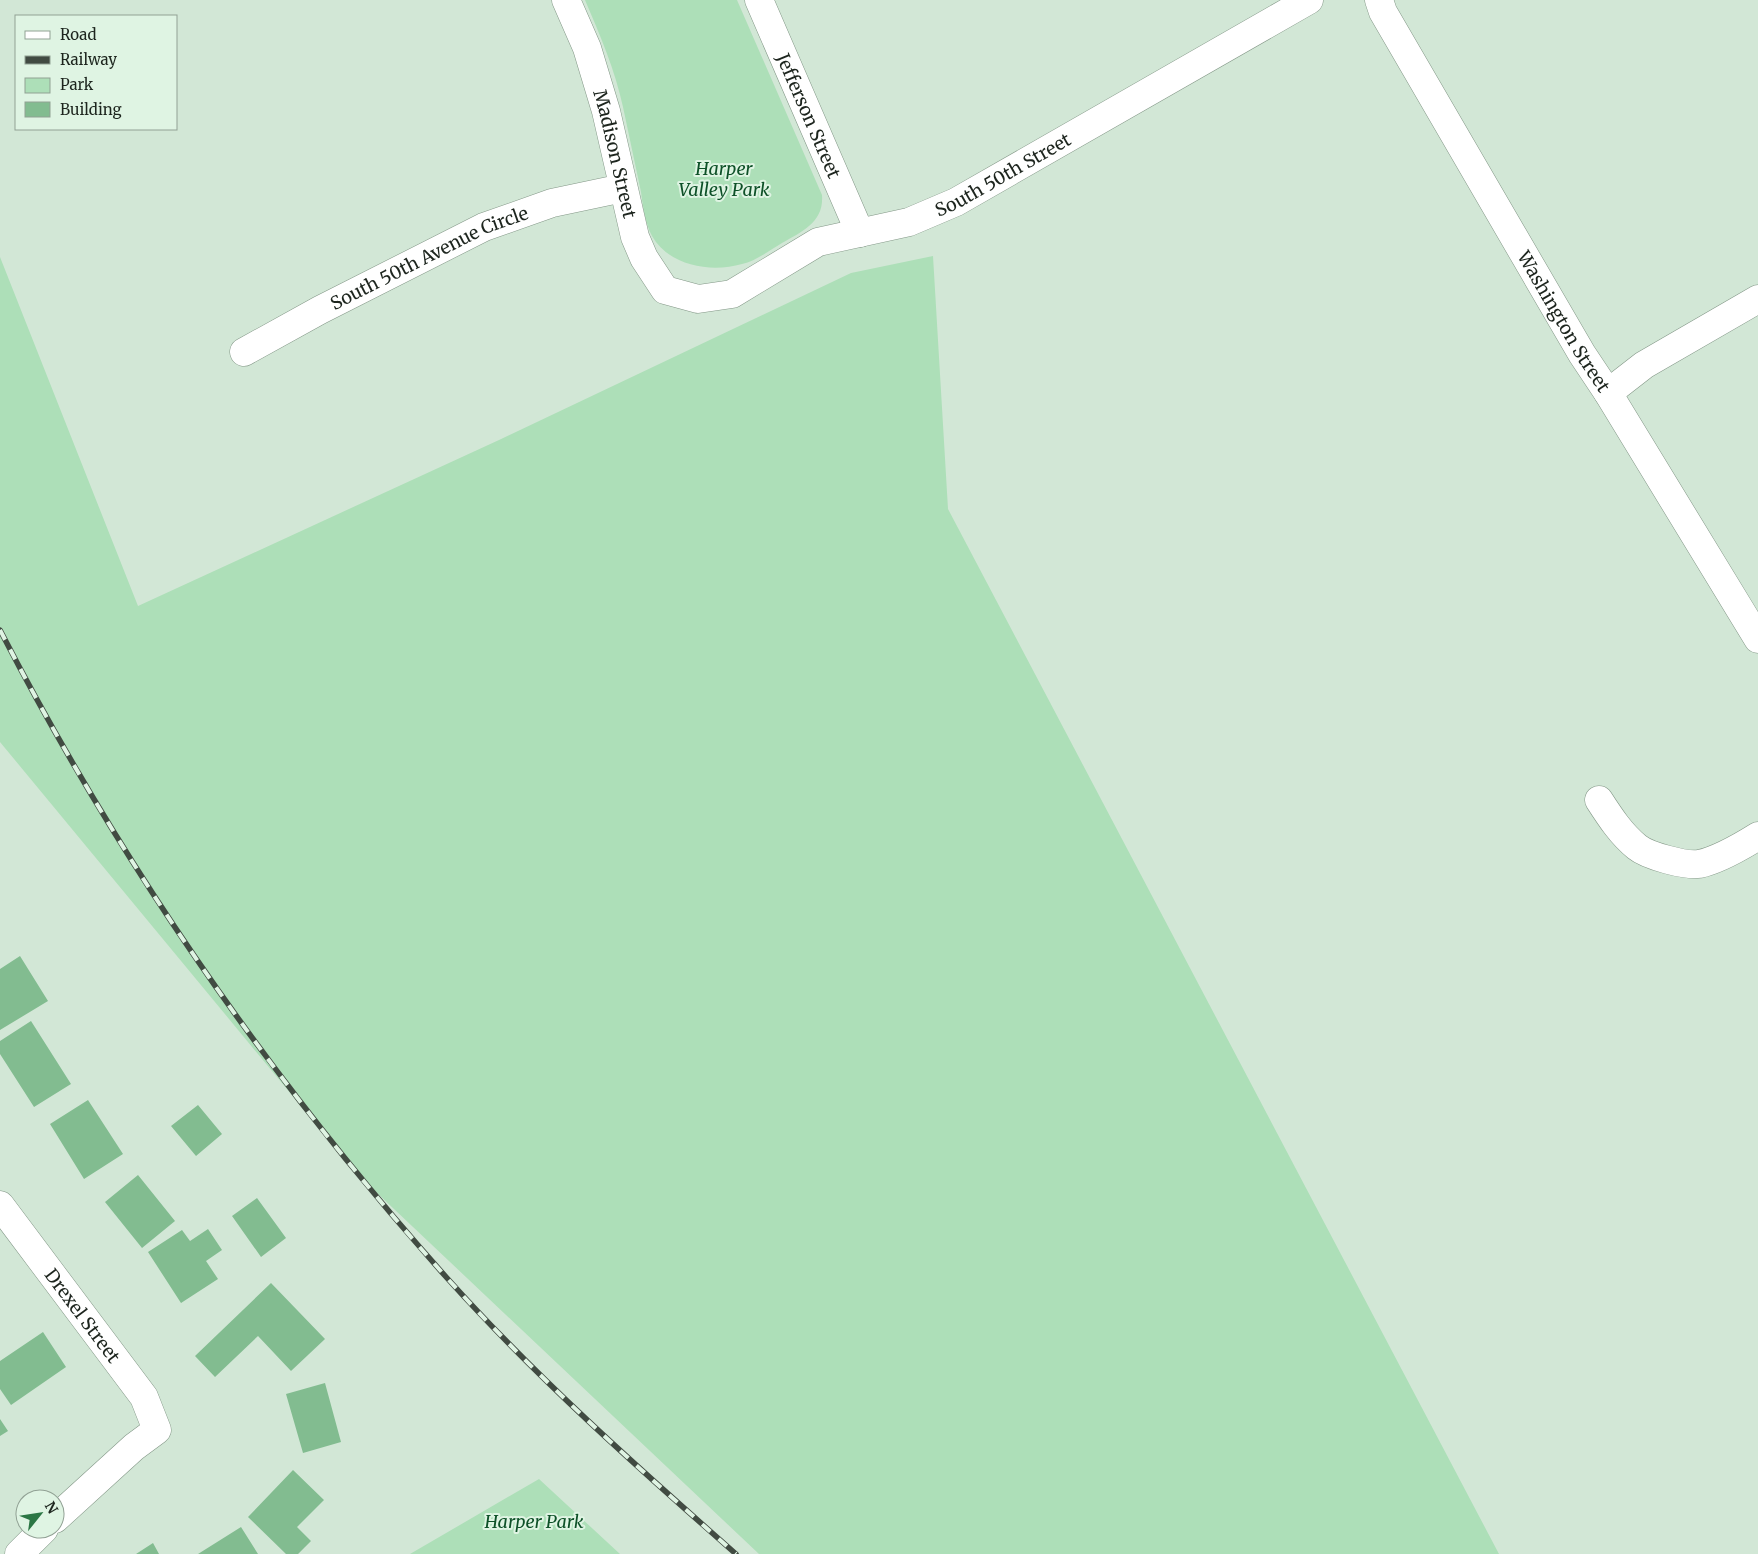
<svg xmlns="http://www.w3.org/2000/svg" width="1758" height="1554" font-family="Merriweather,serif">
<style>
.green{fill:#addfb8}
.building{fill:#82bc90}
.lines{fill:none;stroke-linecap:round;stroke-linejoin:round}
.minor-casing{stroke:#839787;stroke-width:29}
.minor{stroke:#fff;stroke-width:28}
.rail-casing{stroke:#414b42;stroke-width:5.5}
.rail{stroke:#dff4e3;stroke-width:4;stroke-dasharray:11;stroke-linecap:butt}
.labels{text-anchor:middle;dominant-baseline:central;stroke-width:4;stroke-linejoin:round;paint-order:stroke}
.street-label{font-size:18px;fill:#1d251e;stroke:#dff4e3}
.park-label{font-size:18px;font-style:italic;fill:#0e5128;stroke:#dff4e3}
</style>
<rect width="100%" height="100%" fill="#d2e7d6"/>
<path class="green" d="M 585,0 L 737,0 L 822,195 C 824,222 803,231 782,243 C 770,250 756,261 742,264 C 711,273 669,266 652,236 C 645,223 643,206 641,192 C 635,164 629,135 623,107 C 615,70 600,35 585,0 Z
M 933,256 L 948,509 L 1499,1554 L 759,1554 L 358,1175 L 0,742 L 0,257 L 138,606 L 499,440 L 851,273 Z
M 539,1479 L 620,1554 L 410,1554 Z"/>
<path class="building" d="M 20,956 L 48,1001 L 0,1030 L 0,969 Z
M 31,1021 L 71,1084 L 34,1107 L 0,1054 L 0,1041 Z
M 88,1100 L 123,1154 L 84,1179 L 50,1124 Z
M 198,1105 L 222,1134 L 196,1156 L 171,1126 Z
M 138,1175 L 175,1221 L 142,1248 L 105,1202 Z
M 257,1198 L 286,1238 L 261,1257 L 232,1216 Z
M 208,1229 L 222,1250 L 206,1261 L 218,1279 L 181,1303 L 148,1252 L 182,1230 L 190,1241 Z
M 271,1283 L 325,1339 L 291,1371 L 258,1336 L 215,1377 L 195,1356 Z
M 43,1332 L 66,1367 L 11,1405 L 0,1389 L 0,1361 Z
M 325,1383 L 341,1442 L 303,1453 L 286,1394 Z
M 0,1419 L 8,1431 L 0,1436 Z
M 293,1470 L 324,1500 L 297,1527 L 311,1541 L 298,1554 L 286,1554 L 248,1517 Z
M 241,1527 L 258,1554 L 198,1554 Z
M 153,1543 L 159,1554 L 136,1554 Z"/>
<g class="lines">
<defs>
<g id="minor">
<path id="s1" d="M 566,0 L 587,48 L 606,111 L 635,237 L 644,258 L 665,290 L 698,299 L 732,294 L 818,242 L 909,222 L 956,202 L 1309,0"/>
<path id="s2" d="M 759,0 L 860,233"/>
<path id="s3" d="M 1379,0 L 1383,12 L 1582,354 L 1608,393 L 1758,639"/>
<path id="s4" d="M 244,352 L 320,310 L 484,227 L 552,203 L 623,188"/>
<path d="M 1608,393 L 1644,365 L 1758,299"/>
<path d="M 1599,800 C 1610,817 1621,834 1637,847 C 1648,856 1686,866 1699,864 C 1718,860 1742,846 1758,836"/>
<path id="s5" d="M 0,1205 L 144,1397 L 157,1430 L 134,1447 L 55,1519"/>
<path d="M 19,1554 L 44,1529"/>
</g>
</defs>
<use href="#minor" class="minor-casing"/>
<use href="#minor" class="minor"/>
<defs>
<path id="rail" d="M 0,630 C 121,865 270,1080 447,1278 C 536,1377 636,1466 736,1554"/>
</defs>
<use href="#rail" class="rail-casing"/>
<use href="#rail" class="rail"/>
</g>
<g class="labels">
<g class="street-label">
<text stroke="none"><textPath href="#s2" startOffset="126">Jefferson Street</textPath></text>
<text stroke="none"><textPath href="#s1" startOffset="162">Madison Street</textPath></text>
<text stroke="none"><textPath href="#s1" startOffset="676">South 50th Street</textPath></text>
<text stroke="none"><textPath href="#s4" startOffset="208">South 50th Avenue Circle</textPath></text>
<text stroke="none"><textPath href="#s3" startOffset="371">Washington Street</textPath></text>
<text stroke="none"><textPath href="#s5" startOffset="138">Drexel Street</textPath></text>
</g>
<g class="park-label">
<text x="724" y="168">Harper<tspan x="724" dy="21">Valley Park</tspan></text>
<text x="534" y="1521">Harper Park</text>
</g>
</g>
<rect x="15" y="15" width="162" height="115" fill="#dff4e3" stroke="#91a194"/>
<rect x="25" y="31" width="25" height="8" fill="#ffffff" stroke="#91a194"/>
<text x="60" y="40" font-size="15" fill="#1d251e">Road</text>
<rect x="25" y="56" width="25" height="8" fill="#414b42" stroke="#91a194"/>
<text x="60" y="65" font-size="15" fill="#1d251e">Railway</text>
<rect x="25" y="78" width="25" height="15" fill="#addfb8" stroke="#91a194"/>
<text x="60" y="90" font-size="15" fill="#1d251e">Park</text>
<rect x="25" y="102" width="25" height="15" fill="#82bc90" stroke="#91a194"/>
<text x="60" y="115" font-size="15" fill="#1d251e">Building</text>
<g transform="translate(40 1514) rotate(60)"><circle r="24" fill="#dff4e3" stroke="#91a194"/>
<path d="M0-4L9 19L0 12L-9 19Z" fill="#2b7644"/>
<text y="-8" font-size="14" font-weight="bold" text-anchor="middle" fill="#1d251e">N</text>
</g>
</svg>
